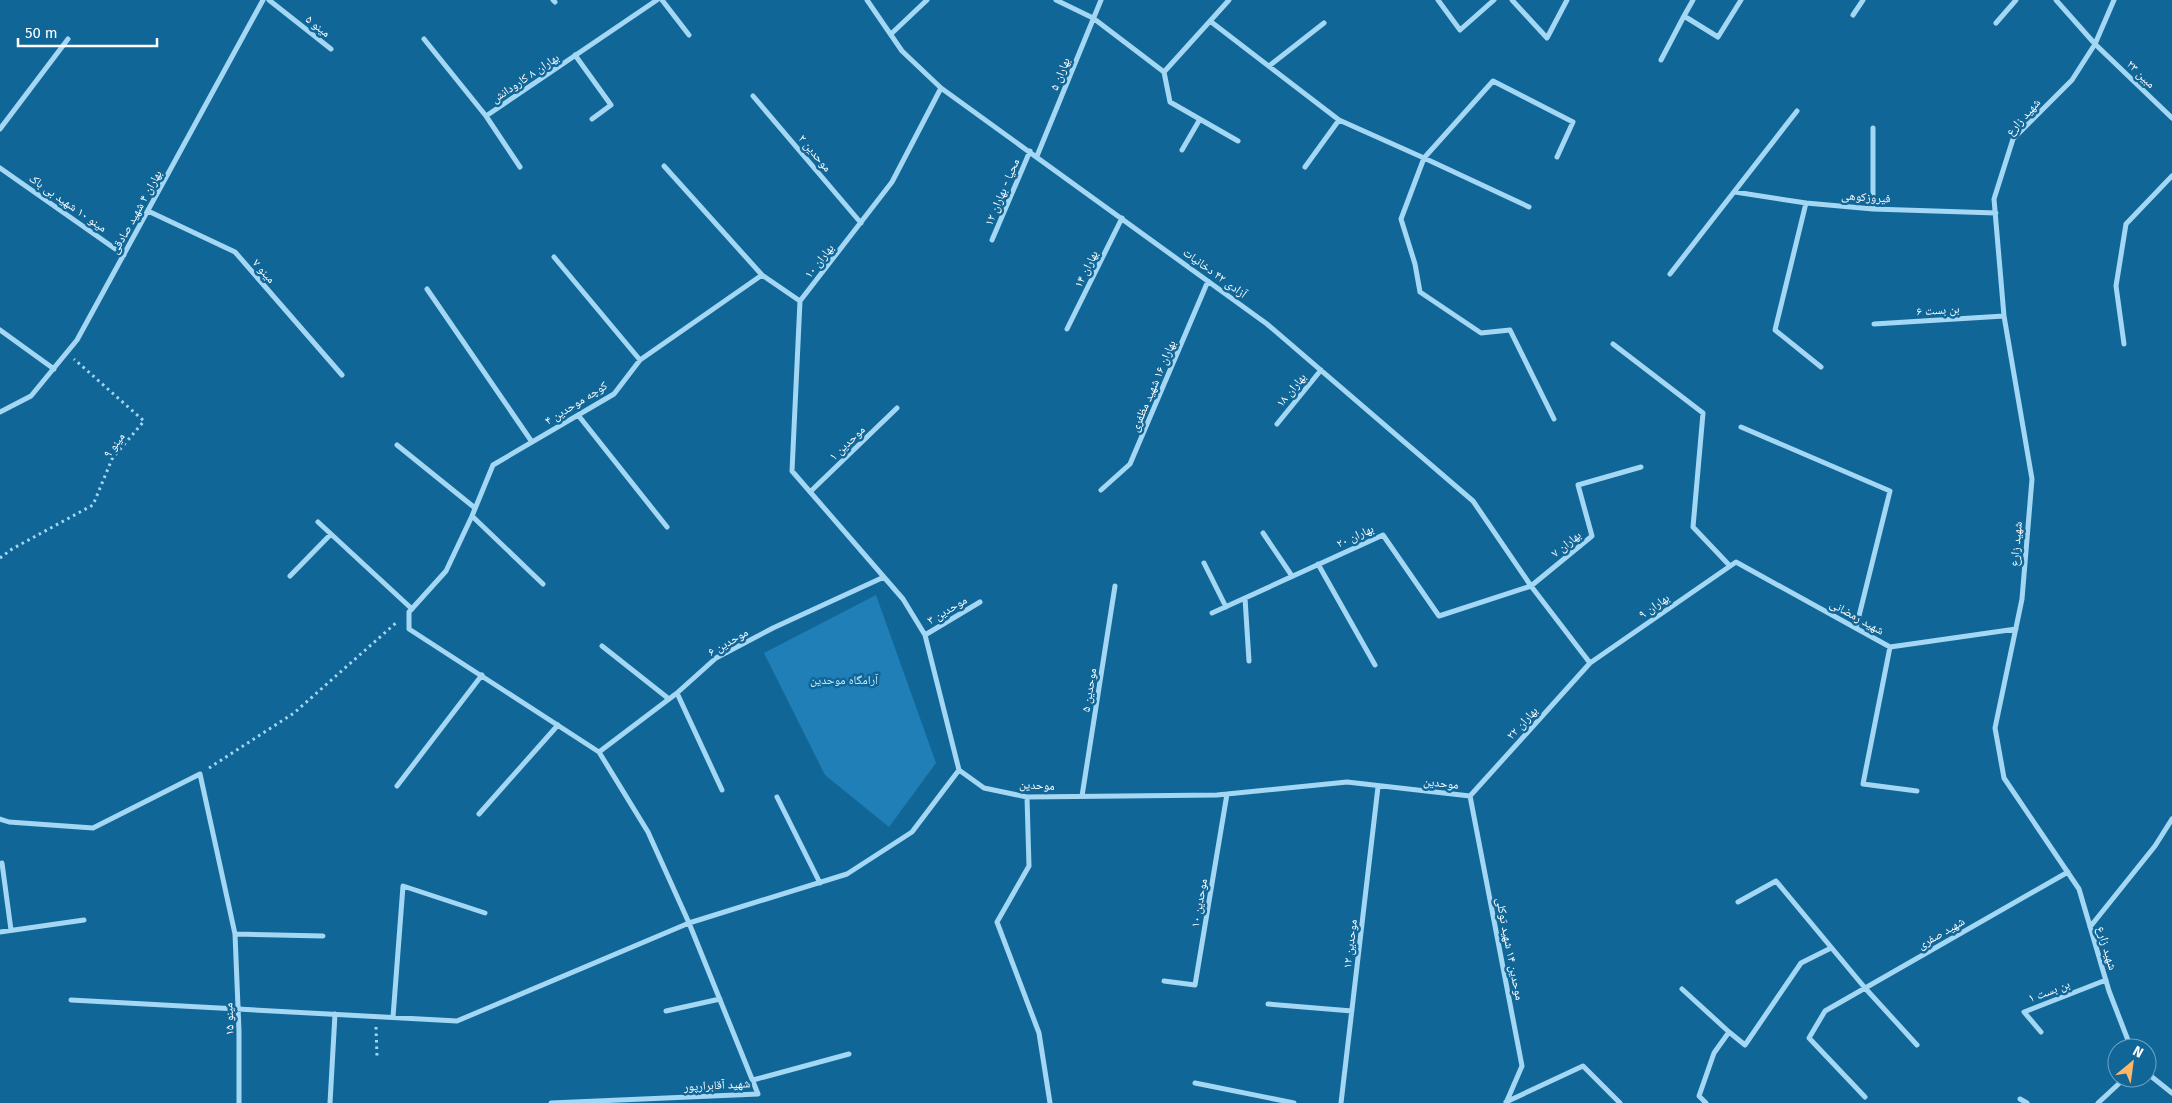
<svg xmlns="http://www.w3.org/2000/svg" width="2172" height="1103" font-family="'Fira Sans','Noto Naskh Arabic',sans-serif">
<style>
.green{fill:#207fb6}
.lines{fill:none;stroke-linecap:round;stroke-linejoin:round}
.path{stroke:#a3d7f4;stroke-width:3;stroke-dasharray:2.5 4;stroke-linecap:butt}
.street{stroke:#a3d7f4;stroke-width:5}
.labels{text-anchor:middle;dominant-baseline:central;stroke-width:5;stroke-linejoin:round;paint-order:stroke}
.street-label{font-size:12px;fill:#fff;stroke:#116698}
.park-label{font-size:12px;fill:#cbebfe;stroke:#116698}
</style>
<rect width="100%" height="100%" fill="#116698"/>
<path class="green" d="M 876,595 L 936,763 L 889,827 L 825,775 L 764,653 Z"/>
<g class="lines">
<path class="path" d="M 0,558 L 12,549 L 93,505 L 112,459 L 144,421 L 74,359
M 209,768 L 294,713 L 397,622
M 376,1027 L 377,1056"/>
<path class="street" d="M 269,0 L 331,49
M 553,0 L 555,2
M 662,0 L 689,35
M 867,0 L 902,51 L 941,88 L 1267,324 L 1473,501 L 1531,586 L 1590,663
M 1056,0 L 1093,18 L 1164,72 L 1229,0
M 1438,0 L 1460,30 L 1494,0
M 1512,0 L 1547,38 L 1567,0
M 2056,0 L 2095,44 L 2172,118
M 2114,0 L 2095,44 L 2072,80 L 2013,139 L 1994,199 L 2004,316 L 2032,479 L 2022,599 L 1995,728 L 2004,778 L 2079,889 L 2109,991 L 2131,1048
M 1853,15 L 1863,0
M 1684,16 L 1693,0
M 1210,21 L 1339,120 L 1424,158 L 1493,81 L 1573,122 L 1557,157
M 1996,23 L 2016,0
M 891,34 L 927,0
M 424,39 L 486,116 L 657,0
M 575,55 L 611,105 L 592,119
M 1661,60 L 1684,16 L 1718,37 L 1741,0
M 1269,66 L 1324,23
M 1164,72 L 1170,102 L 1238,141
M 941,88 L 892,182 L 800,301 L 792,471 L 903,599 L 925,635 L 959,770 L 984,788 L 1027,797 L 1217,795 L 1347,782 L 1470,796
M 753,96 L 861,223
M 486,116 L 520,167
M 0,129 L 68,39
M 1182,150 L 1200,119
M 1037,156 L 1101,0
M 664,166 L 762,275
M 1305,167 L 1339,120
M 0,168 L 124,255
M 1735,192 L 1806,203 L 1873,209 L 1996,213
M 1806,203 L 1775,330 L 1821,367
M 1529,207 L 1424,158 L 1401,219 L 1415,264 L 1420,292 L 1481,333 L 1510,330 L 1554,419
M 1873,209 L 1873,128
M 148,211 L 235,252 L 342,375
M 992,240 L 1030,151
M 554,257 L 640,360
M 1670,274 L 1797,111
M 427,289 L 532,442
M 800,301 L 762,275 L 640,360 L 614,394 L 493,465 L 472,516 L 446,571 L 409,612 L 409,629 L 599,752 L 648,832 L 689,923 L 847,874 L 912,832 L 959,770
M 1874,324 L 2004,316
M 1067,329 L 1122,218
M 0,330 L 54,369
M 1613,344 L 1703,413 L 1693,527 L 1730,566
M 2124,344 L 2116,286 L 2126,224 L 2172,176
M 0,412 L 31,396 L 77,340 L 263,0
M 578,415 L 667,527
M 1277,424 L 1321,370
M 1741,427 L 1890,491 L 1856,628
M 397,445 L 475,508
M 1101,490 L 1130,464 L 1208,281
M 810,492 L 897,408
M 472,516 L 543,584
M 318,522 L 412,609
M 1263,533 L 1292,576
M 1204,563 L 1226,607
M 1318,564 L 1375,665
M 290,576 L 331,534
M 1245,598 L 1249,661
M 1212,613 L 1383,535 L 1439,616 L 1531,586 L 1592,536 L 1578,485 L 1641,467
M 925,635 L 980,602
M 602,646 L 669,699
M 1890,647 L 1863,784 L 1917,791
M 677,693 L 722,790
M 599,752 L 677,693 L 716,658 L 773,628 L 884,577
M 397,786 L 482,675
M 1082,796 L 1115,586
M 1470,796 L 1590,663 L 1736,562 L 1890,647 L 2016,629
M 1470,796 L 1522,1066 L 1506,1103
M 777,797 L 820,883
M 1027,797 L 1029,866 L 997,922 L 1039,1033 L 1050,1103
M 479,814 L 558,725
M 0,819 L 9,822 L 93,828 L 200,774 L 235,934 L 239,1031 L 239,1103
M 2,863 L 11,930
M 1738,902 L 1776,881 L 1865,988 L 1917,1045
M 2090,927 L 2155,846 L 2172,819
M 0,932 L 84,920
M 235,934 L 323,936
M 1164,981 L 1195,985 L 1227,794
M 1682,989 L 1729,1032
M 71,1000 L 457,1021 L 689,923 L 758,1094 L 551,1103
M 1268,1004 L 1352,1011
M 666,1011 L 720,999
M 393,1017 L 403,886 L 485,913
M 2041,1032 L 2024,1012 L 2106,980
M 2147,1073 L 2172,1093
M 753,1080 L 849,1054
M 1195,1083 L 1294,1103
M 1865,1097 L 1809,1038 L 1825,1011 L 2068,872
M 2020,1099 L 2027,1103
M 1506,1102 L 1583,1066 L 1620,1103
M 330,1103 L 335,1014
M 1341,1103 L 1378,787
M 1706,1103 L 1699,1096 L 1714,1053 L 1729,1032 L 1745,1045 L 1801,963 L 1831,948
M 2098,1103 L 2125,1078"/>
</g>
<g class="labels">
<g class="street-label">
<text transform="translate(318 26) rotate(38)">مینو ۵</text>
<text transform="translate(1060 74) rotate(-68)">بهاران ۵</text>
<text transform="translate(2141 74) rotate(44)">مبین ۲۳</text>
<text transform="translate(525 78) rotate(-34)">بهاران ۸ کارودانش</text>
<text transform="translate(2023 117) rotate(-48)">شهید زارع</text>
<text transform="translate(815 153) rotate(50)">موحدین ۲</text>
<text transform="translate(1002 192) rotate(-67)">محیا - بهاران ۱۲</text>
<text transform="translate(1866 197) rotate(4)">فیروزکوهی</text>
<text transform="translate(68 203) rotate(35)">مینو ۱۰ شهید بی باک</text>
<text transform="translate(136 212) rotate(-61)">بهاران ۴ شهید صادقی</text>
<text transform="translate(819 261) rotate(-52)">بهاران ۱۰</text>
<text transform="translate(1086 269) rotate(-64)">بهاران ۱۴</text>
<text transform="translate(264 271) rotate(49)">مینو ۷</text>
<text transform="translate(1215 273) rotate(36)">آزادی ۴۲ دخانیات</text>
<text transform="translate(1938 310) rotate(-4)">بن بست ۶</text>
<text transform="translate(1153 386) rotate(-67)">بهاران ۱۶ شهید مظفری</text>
<text transform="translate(1291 390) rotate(-51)">بهاران ۱۸</text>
<text transform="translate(576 403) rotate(-32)">کوچه موحدین ۴</text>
<text transform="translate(847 443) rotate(-44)">موحدین ۱</text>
<text transform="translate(114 445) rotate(-54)">مینو ۹</text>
<text transform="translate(1355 536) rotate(-25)">بهاران ۲۰</text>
<text transform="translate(1566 544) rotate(-39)">بهاران ۷</text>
<text transform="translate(2016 544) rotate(-85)">شهید زارع</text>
<text transform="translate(1654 606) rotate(-35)">بهاران ۹</text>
<text transform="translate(947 610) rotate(-31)">موحدین ۳</text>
<text transform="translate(1857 617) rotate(29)">شهید رمضانی</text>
<text transform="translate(728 642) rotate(-30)">موحدین ۶</text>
<text transform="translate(1089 690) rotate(-81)">موحدین ۵</text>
<text transform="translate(1522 723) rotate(-48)">بهاران ۲۲</text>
<text transform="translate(1441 783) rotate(6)">موحدین</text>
<text transform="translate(1037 785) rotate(3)">موحدین</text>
<text transform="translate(1199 903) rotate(-80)">موحدین ۱۰</text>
<text transform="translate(1941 933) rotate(-30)">شهید صفری</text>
<text transform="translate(1350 944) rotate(-83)">موحدین ۱۲</text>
<text transform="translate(2107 948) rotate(74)">شهید زارع</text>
<text transform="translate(1510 949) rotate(79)">موحدین ۱۴ شهید توکلی</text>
<text transform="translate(2049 991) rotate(-21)">بن بست ۱</text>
<text transform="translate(229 1019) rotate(-92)">مینو ۱۵</text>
<text transform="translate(717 1085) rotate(-3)">شهید آقابرارپور</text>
</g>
<g class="park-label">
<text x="844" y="680">آرامگاه موحدین</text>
</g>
</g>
<g transform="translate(2132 1063) rotate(29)"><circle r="24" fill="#116698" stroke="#70a3c1"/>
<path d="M0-4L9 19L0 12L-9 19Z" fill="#ffb666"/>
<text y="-8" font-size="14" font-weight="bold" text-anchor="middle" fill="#ffffff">N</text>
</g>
<path d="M18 38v8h139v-8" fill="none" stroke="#ffffff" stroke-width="2.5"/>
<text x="25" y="38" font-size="15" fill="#ffffff" stroke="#116698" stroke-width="4" paint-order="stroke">50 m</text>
</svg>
